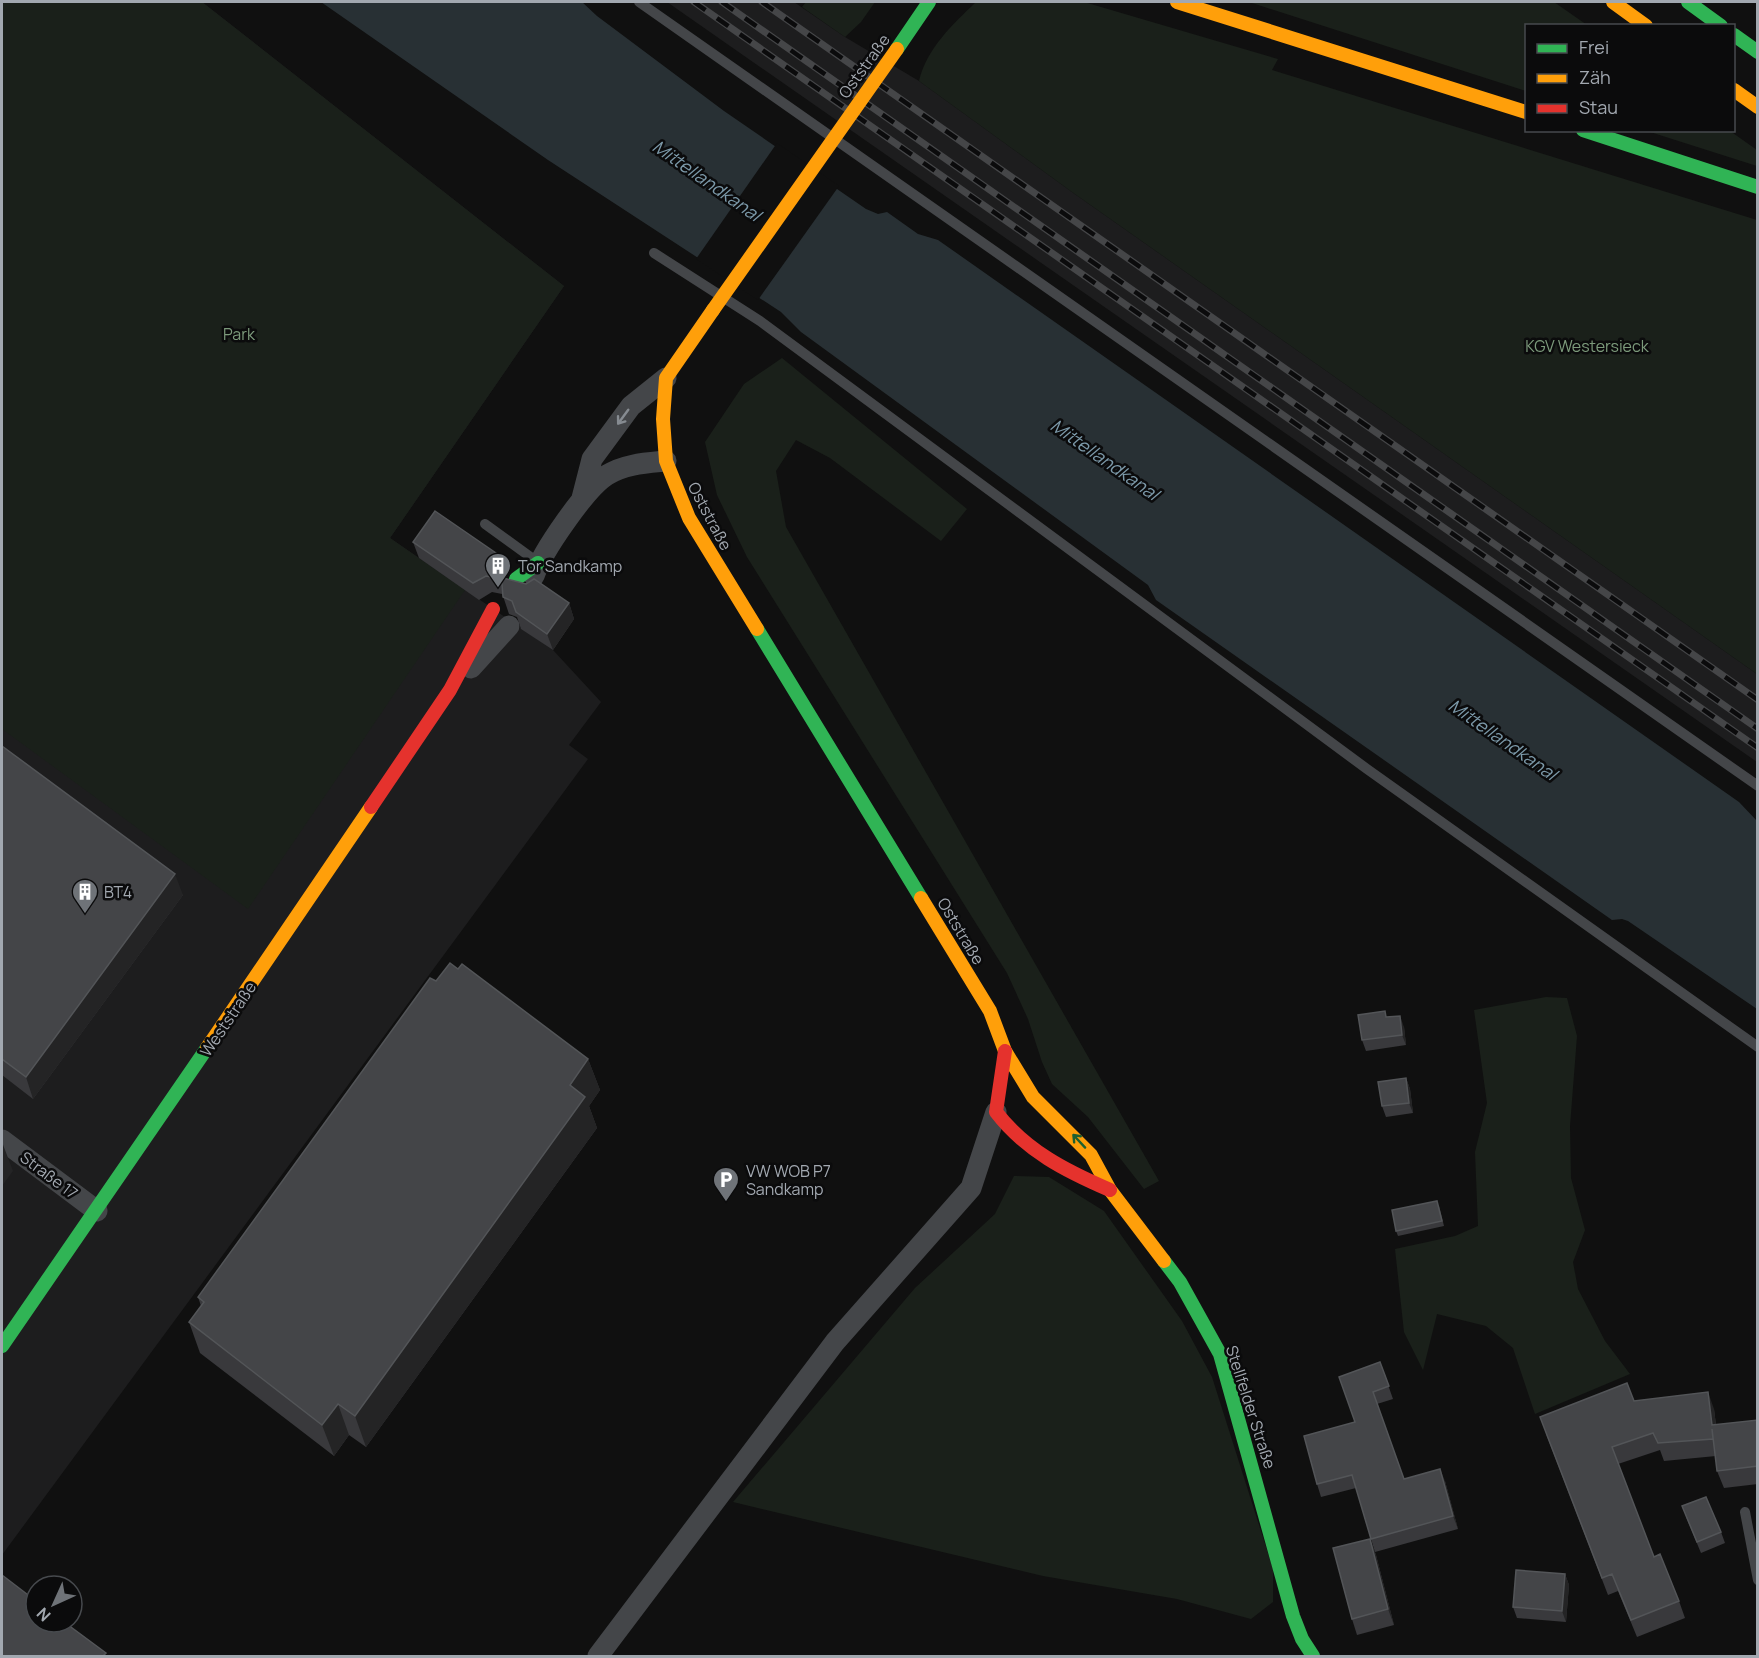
<svg xmlns="http://www.w3.org/2000/svg" width="1759" height="1658" font-family="Manrope,sans-serif">
<style>
.built{fill:#1d1d1e}
.green{fill:#1a201a}
.water{fill:#283034}
.pier{fill:#101010}
.lines{fill:none;stroke-linecap:round;stroke-linejoin:round}
.lane{stroke:#444649;stroke-width:10}
.street{stroke:#444649;stroke-width:21}
.fast{stroke:#30b455;stroke-width:14}
.slow{stroke:#ff9f0a;stroke-width:14}
.jam{stroke:#e5322d;stroke-width:14}
.rail-casing{stroke:#454648;stroke-width:7}
.rail{stroke:#0b0b0c;stroke-width:4.5;stroke-dasharray:14;stroke-linecap:butt}
.slow-bridge{stroke:#ff9f0a;stroke-width:14}
.wall{fill:#39393c}
.shaded-wall{fill:#242425}
.building{fill:#444548;stroke:#535558;stroke-width:1.5}
.oneway{stroke:#868b91}
.oneway2{stroke:#1e6030}
.labels{text-anchor:middle;dominant-baseline:central;stroke-width:5;stroke-linejoin:round;paint-order:stroke}
.street-label{font-size:16px;fill:#a2a8b0;stroke:#0b0b0c}
.park-label{font-size:16px;fill:#7c9a7b;stroke:#0b0b0c}
.poi-label{font-size:16px;fill:#a2a8b0;stroke:#0b0b0c;text-anchor:start}
.water-label{font-size:18px;font-style:italic;fill:#7c99a9;stroke:#0b0b0c}
</style>
<rect width="100%" height="100%" fill="#101010"/>
<path class="built" d="M 2,2 L 202,2 L 564,286 L 390,538 L 553,650 L 601,702 L 569,745 L 588,759 L 2,1555 Z
M 667,2 L 794,2 L 845,37 L 919,81 L 1072,192 L 1757,674 L 1757,762 Z"/>
<path class="green" d="M 2,2 L 202,2 L 564,286 L 390,538 L 465,590 L 248,909 L 2,729 Z
M 806,2 L 875,2 L 861,22 L 845,37 L 802,7 Z
M 976,2 L 1084,2 L 1278,59 L 1272,70 L 1757,220 L 1757,674 L 1072,192 L 919,81 C 927,48 953,24 976,2 Z
M 1249,2 L 1554,2 L 1587,25 L 1526,26 L 1526,91 Z
M 1647,131 L 1730,131 L 1757,150 L 1757,166 Z
M 782,358 L 967,509 L 941,541 L 830,458 L 796,440 L 776,471 L 786,527 L 1159,1181 L 1144,1189 L 1088,1117 L 1052,1084 L 1042,1062 L 1028,1019 L 1007,973 L 747,557 L 717,495 L 705,442 L 744,384 Z
M 1546,997 L 1567,998 L 1577,1036 L 1570,1126 L 1571,1178 L 1585,1230 L 1573,1262 L 1578,1289 L 1605,1341 L 1630,1374 L 1535,1414 L 1513,1348 L 1486,1326 L 1437,1314 L 1423,1370 L 1404,1332 L 1395,1249 L 1455,1236 L 1478,1226 L 1475,1152 L 1487,1103 L 1474,1010 Z
M 1014,1176 L 1049,1177 L 1104,1211 L 1182,1321 L 1212,1377 L 1273,1569 L 1273,1602 L 1251,1619 L 1177,1599 L 1043,1576 L 733,1502 L 915,1288 L 995,1214 Z"/>
<path class="water" d="M 321,2 L 582,2 L 597,16 L 724,111 L 866,209 L 878,214 L 887,212 L 918,234 L 938,240 L 1739,802 L 1757,821 L 1757,1009 L 1628,921 L 1622,919 L 1612,920 L 1156,600 L 1148,585 L 801,332 L 781,312 L 548,160 Z"/>
<path class="pier" d="M 777,143 L 839,186 L 758,300 L 696,259 Z"/>
<g class="lines">
<path class="lane" d="M 639,2 L 1758,786
M 654,253 L 760,321 L 1367,769 L 1758,1047
M 485,524 L 536,561
M 1745,1512 L 1758,1580"/>
<path class="street" d="M 582,498 L 592,459 L 631,406 L 666,378
M 534,576 C 542,552 586,488 607,475 C 625,464 646,463 666,461
M 471,668 L 509,626
M 2,1140 L 97,1211
M 598,1656 L 835,1342 L 971,1188 L 996,1112"/>
<path class="fast" d="M 1688,2 L 1721,26
M 1734,35 L 1758,52
M 897,49 L 929,2
M 1583,130 L 1758,187
M 516,579 L 538,563
M 757,629 L 921,898
M 1164,1261 L 1180,1282 L 1220,1354 L 1293,1616 L 1302,1639 L 1313,1656
M 2,1346 L 207,1048"/>
<path class="slow" d="M 1177,2 L 1526,112
M 1613,2 L 1646,26
M 1734,90 L 1758,107
M 713,310 L 666,378 L 663,419 L 666,461 L 689,518 L 757,629
M 921,898 L 990,1011 L 1005,1051 L 1033,1097 L 1091,1155 L 1110,1190 L 1164,1261
M 207,1048 L 371,807"/>
<path class="jam" d="M 371,807 L 450,690 L 493,609
M 1005,1051 L 996,1112 C 1026,1151 1066,1171 1110,1190"/>
<defs>
<path id="rail" d="M 694,2 L 1758,748
M 722,2 L 1758,729
M 762,2 L 1758,700"/>
</defs>
<use href="#rail" class="rail-casing"/>
<use href="#rail" class="rail"/>
<path class="slow-bridge" d="M 713,310 L 897,49"/>
</g>
<path class="wall" d="M 413,542 L 496,553 L 502,570 L 501,575 L 503,578 L 569,603 L 574,619 L 553,650 L 521,629 L 517,617 L 509,614 L 503,596 L 502,594 L 492,592 L 479,600 L 419,558 Z
M 2,746 L 183,895 L 33,1099 L 2,1075 Z
M 436,981 L 588,1059 L 600,1090 L 589,1106 L 597,1128 L 366,1447 L 349,1435 L 334,1456 L 200,1353 L 189,1322 L 201,1306 L 198,1297 Z
M 1387,1017 L 1404,1027 L 1406,1045 L 1366,1051 L 1362,1040 Z
M 1406,1078 L 1410,1089 L 1413,1113 L 1386,1117 L 1382,1106 Z
M 1439,1206 L 1444,1226 L 1398,1236 L 1396,1231 Z
M 1380,1362 L 1393,1399 L 1377,1404 L 1404,1479 L 1445,1481 L 1458,1529 L 1375,1552 L 1371,1539 L 1356,1488 L 1321,1497 L 1317,1484 L 1355,1422 Z
M 1634,1401 L 1714,1409 L 1716,1425 L 1758,1420 L 1758,1484 L 1724,1488 L 1717,1471 L 1716,1456 L 1664,1461 L 1660,1450 L 1618,1464 L 1654,1557 L 1679,1601 L 1685,1618 L 1637,1637 L 1618,1591 L 1608,1595 L 1546,1434 Z
M 1686,1517 L 1721,1532 L 1725,1543 L 1701,1553 Z
M 1370,1539 L 1376,1555 L 1394,1625 L 1357,1635 L 1352,1619 Z
M 1565,1574 L 1569,1585 L 1566,1622 L 1517,1618 L 1513,1607 Z"/>
<path class="shaded-wall" d="M 496,553 L 502,570 L 499,581 L 493,565 Z
M 569,603 L 574,619 L 553,650 L 547,634 Z
M 175,874 L 183,895 L 33,1099 L 26,1077 Z
M 1400,1016 L 1404,1027 L 1406,1045 L 1402,1035 Z
M 588,1059 L 600,1090 L 589,1106 L 597,1128 L 366,1447 L 355,1416 L 570,1085 Z
M 1406,1078 L 1410,1089 L 1413,1113 L 1409,1103 Z
M 2,1142 L 13,1171 L 2,1186 Z
M 1708,1392 L 1714,1409 L 1718,1443 L 1712,1425 Z
M 338,1404 L 349,1435 L 334,1456 L 322,1425 Z
M 1440,1469 L 1445,1481 L 1458,1529 L 1453,1516 Z
M 1370,1539 L 1376,1555 L 1394,1625 L 1388,1609 Z
M 1565,1574 L 1569,1585 L 1566,1622 L 1562,1611 Z"/>
<path class="building" d="M 435,511 L 496,553 L 493,565 L 503,578 L 526,584 L 534,579 L 569,603 L 547,634 L 516,612 L 512,601 L 503,597 L 502,584 L 496,578 L 486,576 L 473,583 L 413,542 Z
M 2,746 L 175,874 L 26,1077 L 2,1059 Z
M 450,963 L 458,969 L 462,964 L 588,1059 L 570,1085 L 585,1097 L 355,1416 L 338,1404 L 322,1425 L 189,1322 L 204,1302 L 198,1297 L 430,978 L 436,981 Z
M 1385,1011 L 1386,1017 L 1400,1016 L 1402,1035 L 1362,1040 L 1358,1015 Z
M 1406,1078 L 1409,1103 L 1382,1106 L 1378,1082 Z
M 1437,1201 L 1442,1221 L 1396,1231 L 1392,1210 Z
M 1380,1362 L 1389,1386 L 1373,1392 L 1404,1479 L 1440,1469 L 1453,1516 L 1371,1539 L 1352,1475 L 1317,1484 L 1304,1436 L 1355,1422 L 1339,1377 Z
M 1627,1383 L 1634,1401 L 1708,1392 L 1712,1425 L 1758,1420 L 1758,1466 L 1717,1471 L 1712,1429 L 1713,1439 L 1658,1443 L 1653,1433 L 1612,1447 L 1654,1557 L 1660,1554 L 1679,1601 L 1631,1620 L 1612,1574 L 1602,1578 L 1540,1417 Z
M 1706,1497 L 1721,1532 L 1697,1542 L 1682,1506 Z
M 1370,1539 L 1388,1609 L 1352,1619 L 1333,1548 Z
M 1516,1570 L 1565,1574 L 1562,1611 L 1513,1607 Z
M 2,1575 L 36,1601 L 36,1622 L 64,1622 L 106,1653 L 103,1656 L 2,1656 Z"/>
<defs><path id="oneway-shaft" d="M-6 0H5M1.5-3L5.5 0L1.5 3" fill="none" stroke-width="1.6" stroke-linecap="round" stroke-linejoin="round" transform="scale(1.5)"/></defs>
<use class="oneway" href="#oneway-shaft" transform="translate(623 417) rotate(126)"/>
<use class="oneway2" href="#oneway-shaft" transform="translate(1079 1141) rotate(-133)"/>
<defs>
<symbol id="building-pin" viewBox="-11 -11 22 30"><path d="M0 17L-7.5 6A9.5 9.5 0 1 1 7.5 6Z" fill="#6f7378" stroke="#0b0b0c"/><path d="M-4-6H4V6H1V3H-1V6H-4ZM-2.5-4.3h1.7v1.8h-1.7ZM.8-4.3h1.7v1.8H.8ZM-2.5-1h1.7V.8h-1.7ZM.8-1h1.7V.8H.8Z" fill="#fff"/></symbol>
<symbol id="parking-pin" viewBox="-11 -11 22 30"><path d="M0 17L-7.5 6A9.5 9.5 0 1 1 7.5 6Z" fill="#6f7378" stroke="#0b0b0c"/><path d="M-3.5-5.5H1a3.5 3.5 0 0 1 0 7H-1V5.5H-3.5ZM-1-3.4V-.6H.8a1.4 1.4 0 0 0 0-2.8Z" fill="#fff"/></symbol>
</defs>
<g fill-rule="evenodd">
<use href="#building-pin" x="483" y="551" width="30" height="40"/>
<use href="#building-pin" x="70" y="877" width="30" height="40"/>
<use href="#parking-pin" x="711" y="1165" width="30" height="40"/>
</g>
<g class="labels">
<g class="street-label">
<text transform="translate(864 66) rotate(-54)">Oststraße</text>
<text transform="translate(710 516) rotate(62)">Oststraße</text>
<text transform="translate(961 931) rotate(59)">Oststraße</text>
<text transform="translate(228 1019) rotate(-56)">Weststraße</text>
<text transform="translate(49 1175) rotate(37)">Straße 17</text>
<text transform="translate(1251 1407) rotate(72)">Stellfelder Straße</text>
</g>
<g class="park-label">
<text x="239" y="334">Park</text>
<text x="1587" y="346">KGV Westersieck</text>
</g>
<g class="poi-label">
<text x="518" y="566">Tor Sandkamp</text>
<text x="104" y="892">BT4</text>
<text x="746" y="1171">VW WOB P7<tspan x="746" dy="18">Sandkamp</tspan></text>
</g>
<g class="water-label">
<text transform="translate(707 180) rotate(35)">Mittellandkanal</text>
<text transform="translate(1105 459) rotate(35)">Mittellandkanal</text>
<text transform="translate(1503 739) rotate(35)">Mittellandkanal</text>
</g>
</g>
<rect width="1759" height="1658" fill="none" stroke="#a2a8b0" stroke-width="6"/>
<rect x="1525" y="24" width="210" height="108" fill="#0b0b0c" stroke="#474a4e" stroke-width="1.5"/>
<rect x="1537" y="44" width="30" height="9" fill="#30b455" stroke="#474a4e" stroke-width="1.5"/>
<text x="1579" y="54" font-size="18" fill="#a2a8b0">Frei</text>
<rect x="1537" y="74" width="30" height="9" fill="#ff9f0a" stroke="#474a4e" stroke-width="1.5"/>
<text x="1579" y="84" font-size="18" fill="#a2a8b0">Zäh</text>
<rect x="1537" y="104" width="30" height="9" fill="#e5322d" stroke="#474a4e" stroke-width="1.5"/>
<text x="1579" y="114" font-size="18" fill="#a2a8b0">Stau</text>
<g transform="translate(54 1604) rotate(225)"><circle r="28" fill="#0b0b0c" stroke="#474a4e" stroke-width="1.5"/>
<path d="M0-4.5L10 22L0 15L-10 22Z" fill="#6f7378"/>
<text y="-9" font-size="16" font-weight="bold" text-anchor="middle" fill="#a2a8b0">N</text>
</g>
</svg>
